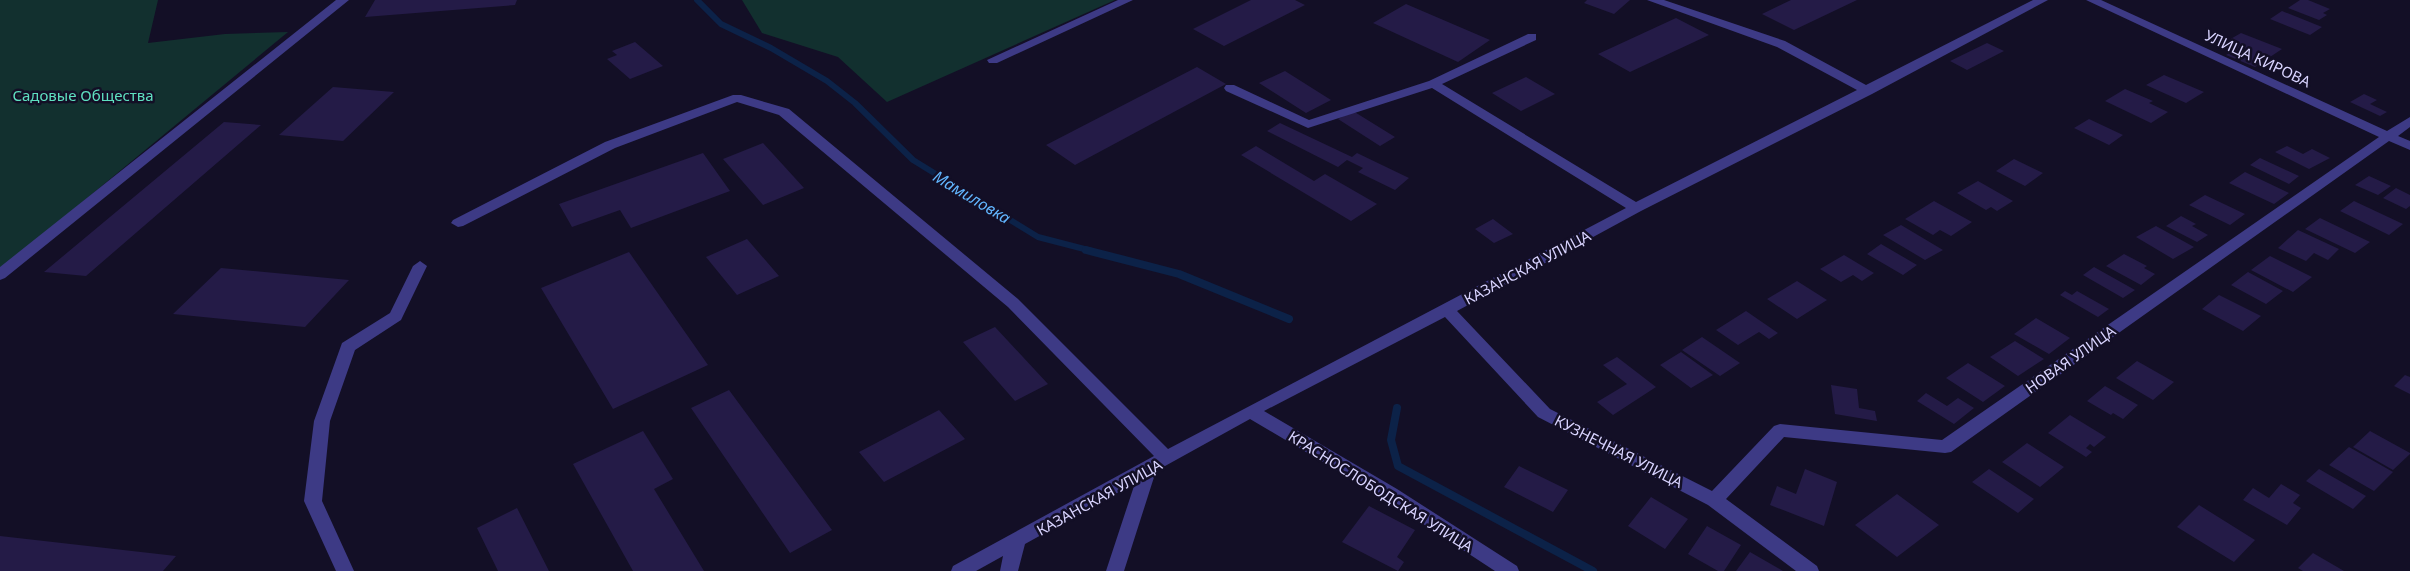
<svg xmlns="http://www.w3.org/2000/svg" width="2410" height="571" font-family="'Noto Sans',sans-serif">
<style>
.green{fill:#12302f}
.lines{fill:none;stroke-linecap:round;stroke-linejoin:round}
.stream-far1{stroke:#0c2248;stroke-width:6}
.stream{stroke:#0c2248;stroke-width:8}
.building{fill:#241b47}
.minor{fill:#3d3a85;fill-rule:evenodd}
.labels{text-anchor:middle;dominant-baseline:central;stroke-width:5;stroke-linejoin:round;paint-order:stroke}
.street-label{font-size:15px;fill:#d9d4ff;stroke:#130f26}
.park-label{font-size:15px;fill:#5fe0c0;stroke:#130f26}
.water-label{font-size:16px;font-style:italic;fill:#62b6ff;stroke:#130f26}
</style>
<rect width="100%" height="100%" fill="#130f26"/>
<path class="green" d="M 0,0 L 158,0 L 148,43 L 225,34 L 288,32 L 0,270 Z
M 742,0 L 1115,0 L 887,102 L 838,57 L 762,33 Z"/>
<g class="lines">
<path class="stream-far1" d="M 697,0 L 721,24 L 771,48 L 827,81 L 855,103 L 913,160 L 1038,237 L 1092,251"/>
<path class="stream" d="M 1086,250 L 1179,274 L 1289,319
M 1397,408 L 1391,440 L 1398,466 L 1593,571"/>
</g>
<path class="building" d="M 375,0 L 517,0 L 515,5 L 365,17 Z
M 1251,0 L 1295,0 L 1305,5 L 1224,46 L 1193,29 Z
M 1587,0 L 1630,0 L 1614,14 L 1584,3 Z
M 1791,0 L 1857,0 L 1794,30 L 1762,14 Z
M 2300,0 L 2308,0 L 2330,9 L 2323,13 L 2327,15 L 2319,20 L 2288,8 Z
M 1406,4 L 1490,40 L 1458,62 L 1373,23 Z
M 2282,11 L 2322,27 L 2310,35 L 2270,19 Z
M 1676,18 L 1709,35 L 1630,72 L 1598,54 Z
M 2241,33 L 2282,49 L 2255,67 L 2226,55 L 2233,51 L 2220,45 Z
M 635,42 L 663,66 L 630,79 L 607,59 L 617,55 L 612,51 Z
M 1987,43 L 2004,51 L 1967,70 L 1950,61 Z
M 1197,67 L 1226,84 L 1075,165 L 1046,145 Z
M 1285,71 L 1331,100 L 1306,113 L 1259,83 Z
M 2164,75 L 2204,92 L 2186,103 L 2146,85 Z
M 1526,77 L 1555,94 L 1521,111 L 1492,93 Z
M 333,87 L 394,92 L 343,141 L 279,135 Z
M 2125,89 L 2153,101 L 2149,103 L 2168,112 L 2151,123 L 2105,101 Z
M 2364,94 L 2377,100 L 2370,104 L 2387,112 L 2380,116 L 2350,102 Z
M 1353,111 L 1395,137 L 1380,146 L 1338,119 Z
M 2089,119 L 2123,135 L 2109,145 L 2074,128 Z
M 224,122 L 261,125 L 86,276 L 44,272 Z
M 1280,123 L 1352,157 L 1357,153 L 1409,178 L 1395,190 L 1358,172 L 1363,168 L 1347,160 L 1338,167 L 1267,131 Z
M 763,143 L 804,188 L 763,205 L 723,159 Z
M 1256,146 L 1314,181 L 1325,174 L 1377,204 L 1351,221 L 1241,155 Z
M 2287,146 L 2303,154 L 2312,149 L 2330,158 L 2309,169 L 2275,152 Z
M 703,153 L 730,191 L 631,228 L 620,210 L 572,227 L 559,204 Z
M 2260,158 L 2299,176 L 2289,184 L 2250,165 Z
M 2014,159 L 2043,173 L 2025,186 L 1996,171 Z
M 2245,172 L 2289,193 L 2274,204 L 2229,183 Z
M 2369,176 L 2391,186 L 2378,195 L 2355,185 Z
M 1978,181 L 2013,201 L 1997,211 L 1991,207 L 1986,210 L 1957,193 Z
M 2396,188 L 2410,195 L 2410,206 L 2406,209 L 2383,198 Z
M 2205,195 L 2245,214 L 2230,225 L 2189,205 Z
M 1934,201 L 1972,222 L 1951,236 L 1940,230 L 1933,235 L 1905,219 Z
M 2354,201 L 2403,224 L 2389,235 L 2340,211 Z
M 2181,216 L 2196,224 L 2192,226 L 2208,235 L 2197,242 L 2166,226 Z
M 2320,218 L 2370,242 L 2355,253 L 2305,229 Z
M 1493,219 L 1513,234 L 1494,243 L 1475,229 Z
M 1901,225 L 1943,250 L 1925,260 L 1883,235 Z
M 2156,226 L 2194,247 L 2173,259 L 2136,237 Z
M 2298,230 L 2339,249 L 2328,260 L 2314,253 L 2306,261 L 2278,248 Z
M 747,239 L 779,276 L 737,295 L 706,257 Z
M 1881,244 L 1917,265 L 1903,275 L 1867,254 Z
M 629,252 L 708,365 L 613,409 L 541,288 Z
M 2124,254 L 2147,266 L 2144,268 L 2155,274 L 2141,285 L 2106,266 Z
M 1844,255 L 1874,273 L 1862,281 L 1853,275 L 1841,282 L 1820,269 Z
M 2270,256 L 2312,277 L 2293,292 L 2251,270 Z
M 2094,267 L 2135,290 L 2123,298 L 2083,275 Z
M 221,268 L 349,280 L 305,327 L 173,314 Z
M 2248,272 L 2283,291 L 2266,304 L 2231,285 Z
M 1797,281 L 1827,300 L 1797,319 L 1767,299 Z
M 2065,291 L 2072,295 L 2077,291 L 2109,309 L 2098,317 L 2060,295 Z
M 2219,295 L 2261,316 L 2243,331 L 2202,309 Z
M 1746,311 L 1778,333 L 1769,339 L 1759,332 L 1738,345 L 1716,330 Z
M 2036,318 L 2070,338 L 2049,354 L 2014,334 Z
M 995,327 L 1048,384 L 1015,401 L 963,342 Z
M 1702,337 L 1740,363 L 1720,376 L 1682,350 Z
M 2015,341 L 2044,359 L 2018,376 L 1990,357 Z
M 1681,352 L 1713,375 L 1691,388 L 1660,365 Z
M 1617,357 L 1656,387 L 1613,415 L 1597,402 L 1627,384 L 1603,365 Z
M 2137,361 L 2174,382 L 2153,400 L 2116,378 Z
M 1968,363 L 2005,386 L 1983,402 L 1946,378 Z
M 2405,375 L 2410,377 L 2410,394 L 2394,386 Z
M 1831,385 L 1857,389 L 1859,408 L 1875,411 L 1877,421 L 1835,414 Z
M 2105,386 L 2138,405 L 2123,419 L 2113,413 L 2111,415 L 2087,401 Z
M 729,390 L 832,530 L 790,553 L 691,408 Z
M 1926,393 L 1947,406 L 1958,398 L 1974,408 L 1954,424 L 1917,401 Z
M 939,410 L 965,439 L 884,482 L 859,452 Z
M 2070,415 L 2106,437 L 2094,447 L 2090,444 L 2086,448 L 2092,452 L 2086,457 L 2048,433 Z
M 643,431 L 673,479 L 654,489 L 704,571 L 633,571 L 573,464 Z
M 2370,431 L 2410,453 L 2410,454 L 2393,470 L 2353,447 Z
M 2027,443 L 2064,467 L 2040,487 L 2002,462 Z
M 2349,447 L 2393,472 L 2374,491 L 2329,465 Z
M 1519,466 L 1568,490 L 1553,512 L 1504,487 Z
M 1805,469 L 1837,482 L 1824,526 L 1770,505 L 1777,486 L 1796,494 Z
M 1989,469 L 2034,499 L 2018,513 L 1972,482 Z
M 2319,469 L 2366,496 L 2353,509 L 2306,481 Z
M 2281,484 L 2300,495 L 2293,503 L 2301,508 L 2287,525 L 2243,500 L 2253,488 L 2269,498 Z
M 1897,494 L 1939,525 L 1897,557 L 1855,525 Z
M 1651,497 L 1688,519 L 1665,549 L 1628,526 Z
M 2199,505 L 2255,540 L 2234,562 L 2177,527 Z
M 1369,506 L 1415,530 L 1397,557 L 1404,562 L 1398,571 L 1342,542 Z
M 517,508 L 549,571 L 498,571 L 477,528 Z
M 1707,526 L 1741,545 L 1724,571 L 1718,571 L 1688,554 Z
M 0,536 L 176,556 L 163,571 L 0,571 Z
M 1750,552 L 1783,571 L 1736,571 Z
M 2313,553 L 2344,571 L 2303,571 L 2298,568 Z"/>
<g class="lines">
<path class="minor" d="M 336,0 L 349,0 L 5,278 L 0,280 L 0,267 Z
M 1118,0 L 1133,0 L 997,63 L 989,63 L 987,60 Z
M 1647,0 L 1664,0 L 1785,41 L 1866,85 L 2033,0 L 2048,0 L 1872,94 L 1641,211 L 1457,311 L 1550,409 L 1712,491 L 1774,426 L 1780,424 L 1942,440 L 2379,137 L 2086,0 L 2101,0 L 2387,131 L 2410,117 L 2410,127 L 2398,136 L 2410,141 L 2410,150 L 2389,141 L 1951,452 L 1945,453 L 1784,437 L 1726,499 L 1817,566 L 1819,571 L 1796,571 L 1708,505 L 1538,417 L 1445,317 L 1264,411 L 1397,489 L 1517,566 L 1519,571 L 1495,571 L 1385,499 L 1250,419 L 1156,471 L 1124,571 L 1106,571 L 1135,483 L 1025,544 L 1018,571 L 1000,571 L 1003,556 L 976,571 L 951,571 L 953,566 L 1154,456 L 1008,307 L 779,115 L 737,102 L 615,148 L 463,226 L 458,227 L 451,223 L 453,220 L 605,142 L 733,95 L 741,95 L 789,109 L 1018,299 L 1168,449 L 1626,208 L 1432,88 L 1308,128 L 1226,91 L 1224,88 L 1226,85 L 1234,85 L 1309,120 L 1429,81 L 1528,34 L 1536,34 L 1536,40 L 1442,84 L 1636,202 L 1857,90 L 1777,47 Z
M 420,261 L 427,266 L 401,320 L 355,350 L 330,421 L 322,501 L 354,571 L 336,571 L 304,501 L 314,421 L 342,343 L 390,313 L 413,266 Z"/>
</g>
<g class="labels">
<g class="street-label">
<text transform="translate(2258 58) rotate(25)">УЛИЦА КИРОВА</text>
<text transform="translate(1527 267) rotate(-28)">КАЗАНСКАЯ УЛИЦА</text>
<text transform="translate(2070 359) rotate(-35)">НОВАЯ УЛИЦА</text>
<text transform="translate(1619 451) rotate(27)">КУЗНЕЧНАЯ УЛИЦА</text>
<text transform="translate(1381 491) rotate(32)">КРАСНОСЛОБОДСКАЯ УЛИЦА</text>
<text transform="translate(1099 497) rotate(-29)">КАЗАНСКАЯ УЛИЦА</text>
</g>
<g class="park-label">
<text x="83" y="95">Садовые Общества</text>
</g>
<g class="water-label">
<text transform="translate(972 197) rotate(31)">Мамиловка</text>
</g>
</g>
</svg>
